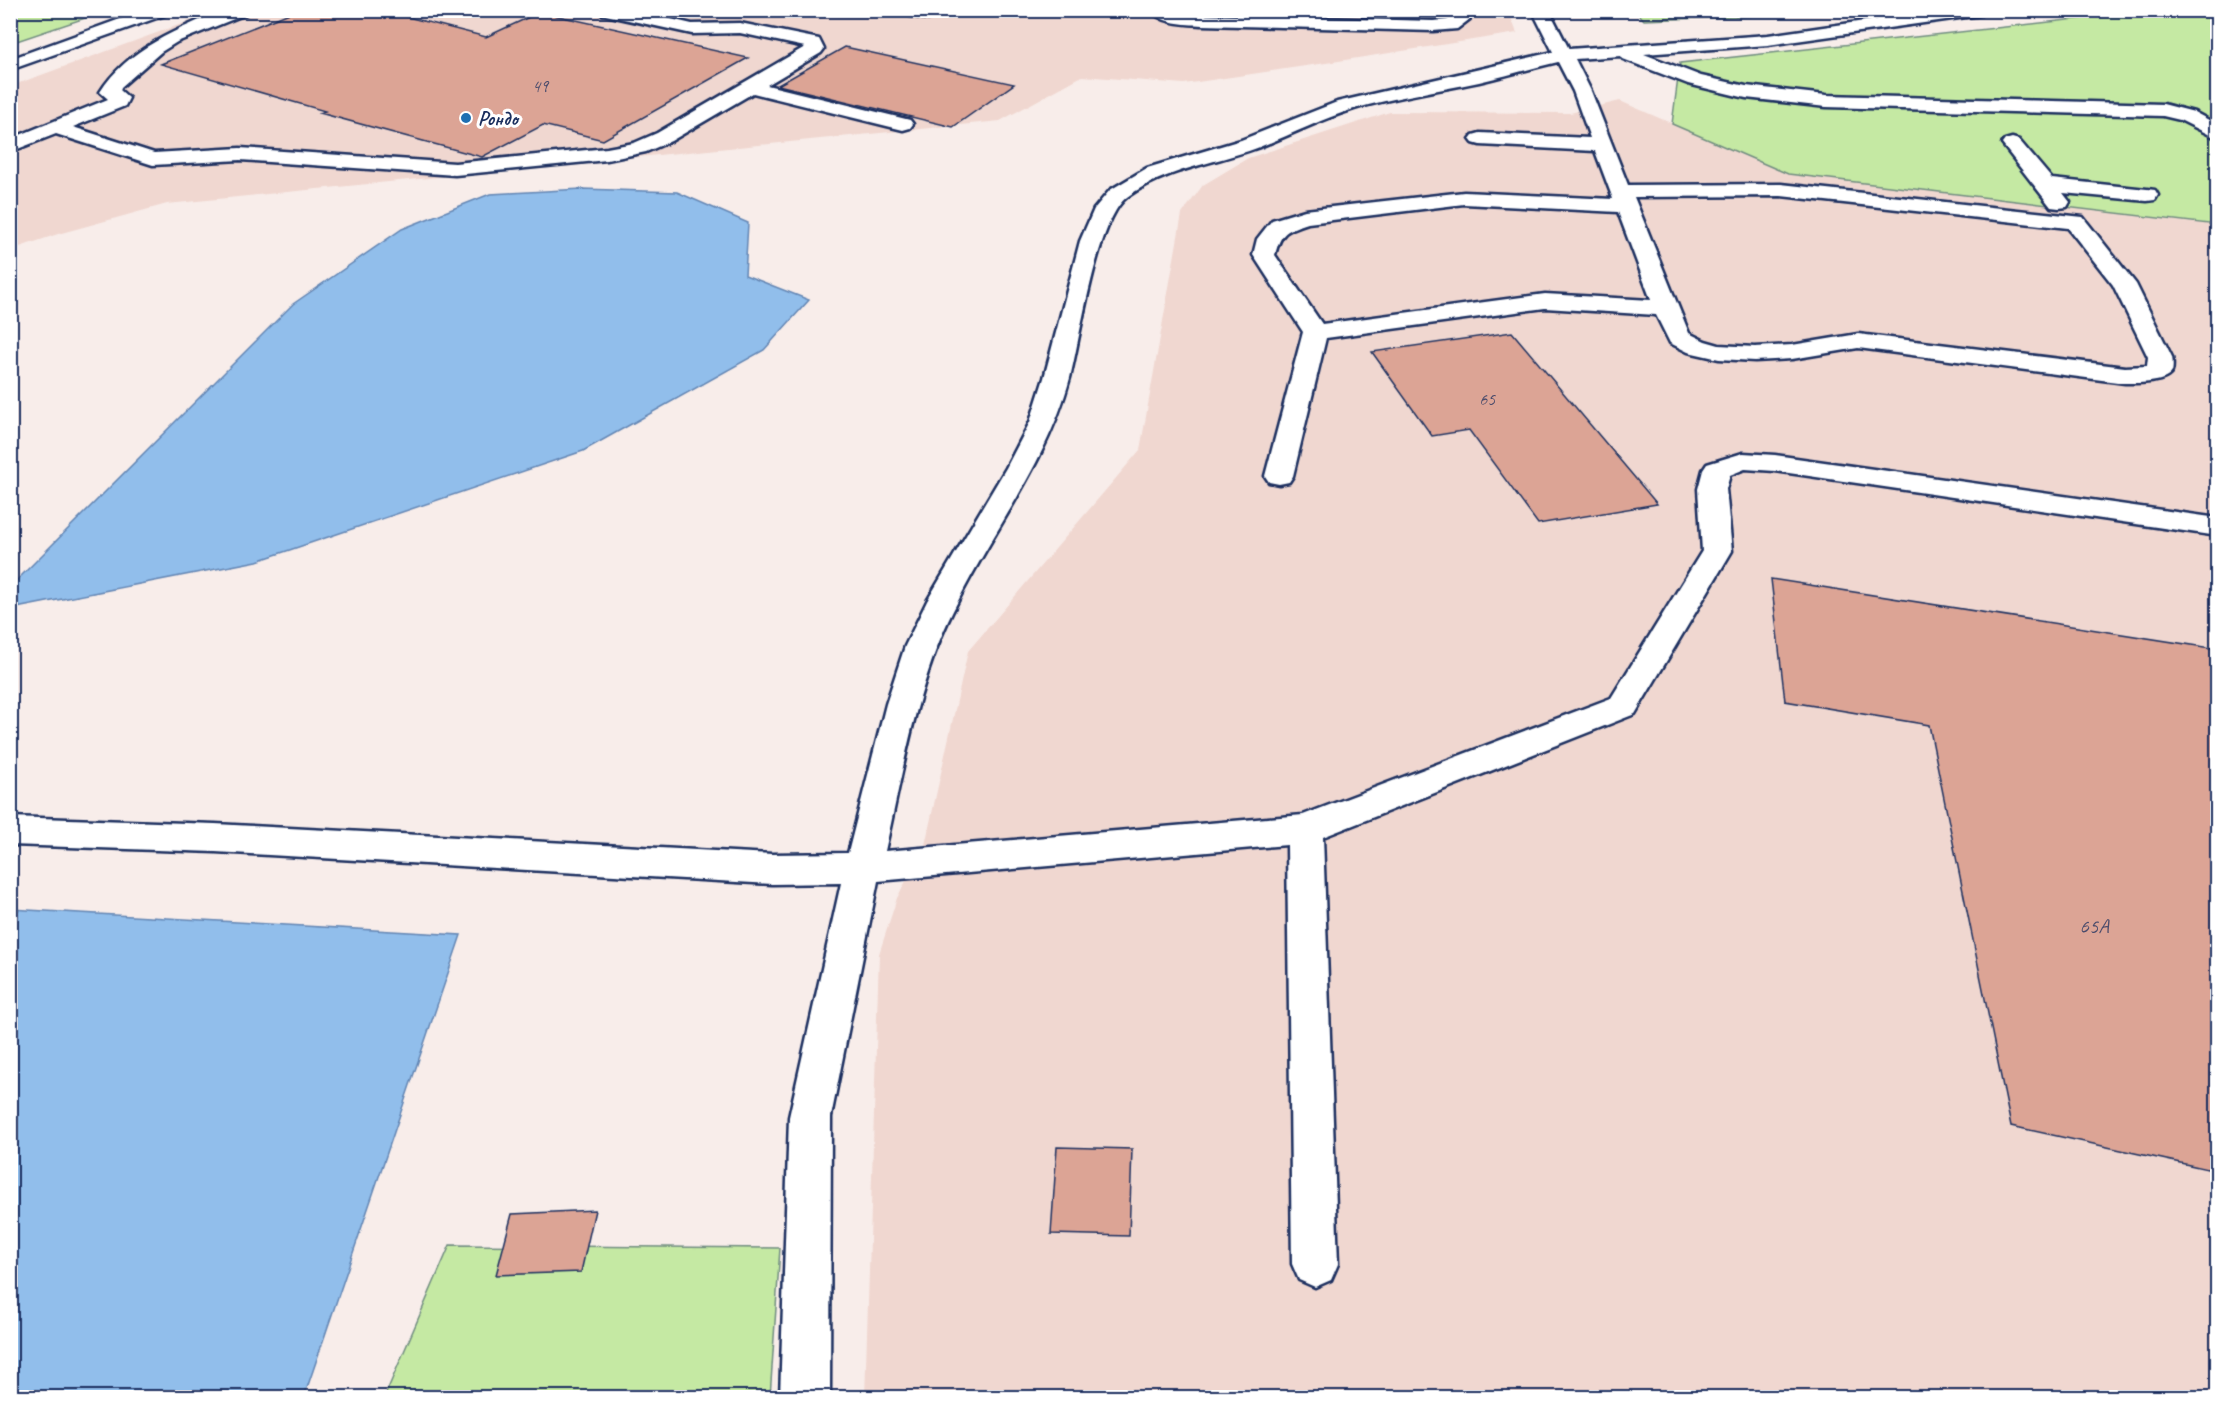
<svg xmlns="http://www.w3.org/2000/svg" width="2228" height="1408" font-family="Caveat,sans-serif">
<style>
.built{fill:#f0d7d0}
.green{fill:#c5e9a3;stroke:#708c80;stroke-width:1.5}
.water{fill:#91beeb;stroke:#6285b3;stroke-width:1.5}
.building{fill:#dca495;stroke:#1b2f5e;stroke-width:1.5}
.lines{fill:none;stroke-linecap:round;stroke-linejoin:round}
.minor-casing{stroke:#1b2f5e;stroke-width:5}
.minor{fill:#fff;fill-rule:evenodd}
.poi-dot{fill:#1f6fb2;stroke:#fff;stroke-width:2}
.labels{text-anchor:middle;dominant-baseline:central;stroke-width:6;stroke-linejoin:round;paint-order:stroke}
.far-number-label{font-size:18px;fill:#4b4c6c}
.far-poi-label{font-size:20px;font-weight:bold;fill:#1b2f5e;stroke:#fff;text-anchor:start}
.number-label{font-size:21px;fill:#4b4c6c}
</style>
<rect width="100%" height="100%" fill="#f8edea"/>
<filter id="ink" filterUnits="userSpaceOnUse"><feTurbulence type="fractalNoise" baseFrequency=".0167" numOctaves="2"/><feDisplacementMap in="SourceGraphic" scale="12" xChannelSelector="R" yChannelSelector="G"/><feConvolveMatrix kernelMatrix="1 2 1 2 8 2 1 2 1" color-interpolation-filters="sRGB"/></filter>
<g filter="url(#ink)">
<path class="built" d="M 1508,10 L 1517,33 L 1326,63 L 1184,84 L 1082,76 L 1000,121 L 167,204 L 58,234 L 11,250 L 11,86 L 217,11 Z
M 1620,101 L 1788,174 L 2217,225 L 2217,1397 L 865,1398 L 879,954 L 897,898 L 925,845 L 968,651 L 1140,450 L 1182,214 L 1203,185 L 1248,158 L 1390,112 L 1570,113 Z"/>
<path class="green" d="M 11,10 L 106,10 L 106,11 L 11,43 Z
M 2158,10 L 2217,11 L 2217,225 L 1788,174 L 1672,124 L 1680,63 Z
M 1636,11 L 1804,11 L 1787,15 L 1644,20 Z
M 450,1245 L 780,1248 L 770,1397 L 384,1398 Z"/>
<path class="water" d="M 582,189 L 677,192 L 748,223 L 745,275 L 809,300 L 764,350 L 583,451 L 257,561 L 11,609 L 11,586 L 293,304 L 402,229 L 490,194 Z
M 10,909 L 461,935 L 304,1397 L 11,1397 Z"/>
<path class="building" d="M 297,10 L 380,10 L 486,37 L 540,12 L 748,58 L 603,140 L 543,125 L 482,157 L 320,113 L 325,111 L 161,64 Z
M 845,47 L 1014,84 L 953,127 L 778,85 Z
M 1512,332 L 1657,504 L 1538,524 L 1469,430 L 1432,436 L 1372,352 Z
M 1771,579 L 2217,649 L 2217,1171 L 2011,1126 L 1929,725 L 1785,701 Z
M 1057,1147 L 1132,1149 L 1129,1236 L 1051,1234 Z
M 595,1210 L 581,1272 L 496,1275 L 512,1214 Z"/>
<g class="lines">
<defs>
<path id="minor" d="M 145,10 L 170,10 L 168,14 L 10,70 L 10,59 Z
M 224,10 L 248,10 L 246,14 L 177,42 L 161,52 L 121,87 L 120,90 L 129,98 L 125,106 L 73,127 L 154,153 L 240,148 L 455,163 L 607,148 L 634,143 L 657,133 L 805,47 L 740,33 L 692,34 L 601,14 L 599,10 L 632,10 L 692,24 L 740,23 L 819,39 L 824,49 L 821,53 L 767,85 L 910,120 L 913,124 L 910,128 L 903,130 L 753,93 L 671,141 L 646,152 L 607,160 L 455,175 L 240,160 L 153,165 L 56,134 L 10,152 L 10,139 L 108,99 L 100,92 C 128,48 178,29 224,10 Z
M 898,10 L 954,10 L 952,14 L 928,19 L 900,14 Z
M 1150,10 L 1174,10 L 1202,15 L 1433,21 L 1447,20 L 1452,17 L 1452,10 L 1469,10 L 1470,19 L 1457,29 L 1433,31 L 1202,25 C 1185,24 1162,24 1150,10 Z
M 1532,10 L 1549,10 L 1569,49 L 1768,35 L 1941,10 L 1989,10 L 1981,15 L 1768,45 L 1644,54 L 1701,76 L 1746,86 L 1826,95 L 2163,104 L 2194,112 L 2218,125 L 2218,139 L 2180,120 L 2163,116 L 1826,107 L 1746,98 L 1688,84 L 1623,59 L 1621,56 L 1575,59 L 1591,91 L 1628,185 L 1781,184 L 2083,217 L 2136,284 L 2172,357 C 2173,362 2173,368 2172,372 C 2166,384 2136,383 2125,383 L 1858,348 L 1792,359 L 1755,361 L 1719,359 L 1688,352 L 1670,343 L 1656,315 L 1545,308 L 1326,338 L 1293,476 L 1289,482 L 1279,484 L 1269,482 L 1265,476 L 1303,332 L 1253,255 L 1257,239 L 1272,220 L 1305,210 L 1464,192 L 1613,199 L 1595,151 L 1480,145 L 1473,143 L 1470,139 L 1473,135 L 1480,133 L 1590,138 L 1573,91 L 1558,62 C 1532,68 1505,76 1479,82 C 1437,91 1395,97 1354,109 C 1321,119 1289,136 1257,148 C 1213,164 1165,169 1127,197 C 1097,219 1080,339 1070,378 C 1048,460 996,526 958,601 C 917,678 904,767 885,851 L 1303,815 L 1611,698 L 1702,551 L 1698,489 L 1703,470 L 1707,464 L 1743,453 L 1775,455 L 2218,518 L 2218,536 L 1775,471 L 1745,469 L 1730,475 L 1726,489 L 1732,551 L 1635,714 L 1323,837 L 1338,1264 L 1331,1280 L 1315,1287 L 1299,1280 L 1292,1264 L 1287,845 L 878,881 L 831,1117 L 830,1398 L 780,1398 L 789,1117 L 841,883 L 772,884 L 215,852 L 10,845 L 10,817 L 215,824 L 772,854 L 848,853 L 886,704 L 905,646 L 927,601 L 1006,468 L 1030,422 L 1044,378 L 1080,241 L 1094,209 L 1110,190 L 1147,168 L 1241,140 L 1337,102 L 1553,52 ZM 1781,196 L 2068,228 L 2113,285 L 2148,357 L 2147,366 L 2125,367 L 1858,334 L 1792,345 L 1755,347 L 1719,345 L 1705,341 L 1689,333 L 1634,197 ZM 1464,204 L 1618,212 L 1651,300 L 1545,294 L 1322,324 L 1275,255 C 1281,232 1286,230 1308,223 Z
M 2012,138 L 2019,140 L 2052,179 L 2147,189 L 2155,190 L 2158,195 L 2155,200 L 2147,201 L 2063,193 L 2070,202 L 2067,207 L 2059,208 L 2051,207 L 2002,144 L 2005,140 Z"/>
</defs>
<use href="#minor" class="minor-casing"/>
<use href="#minor" class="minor"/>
</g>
</g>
<circle class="poi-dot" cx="466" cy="118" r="6"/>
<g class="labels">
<g class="far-number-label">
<text x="540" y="86">49</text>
<text x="1487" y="399">65</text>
</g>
<g class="far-poi-label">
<text x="478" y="118">Рондо</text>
</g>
<g class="number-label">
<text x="2094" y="926">65А</text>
</g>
</g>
<rect width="2228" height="1408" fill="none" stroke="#fff" stroke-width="36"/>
<rect x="18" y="18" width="2192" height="1372" fill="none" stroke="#1b2f5e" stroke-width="2" filter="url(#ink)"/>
</svg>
